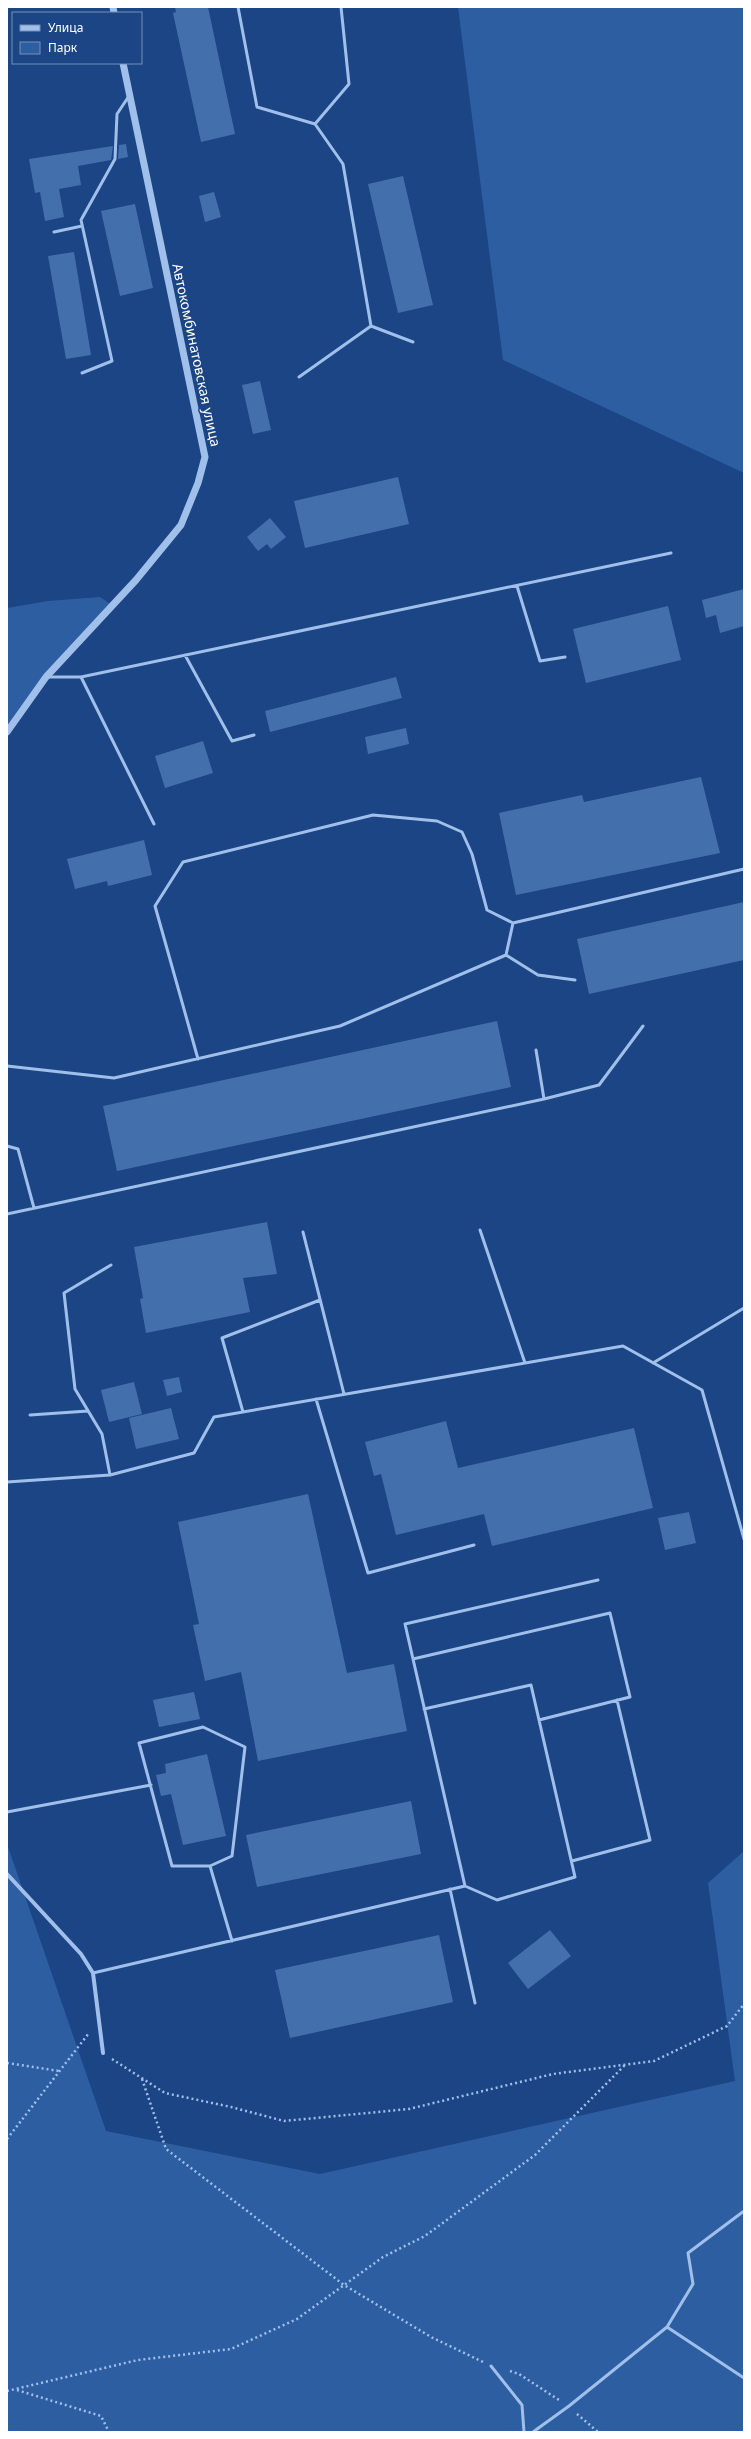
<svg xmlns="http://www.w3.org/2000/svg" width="751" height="2439" font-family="'Noto Sans',sans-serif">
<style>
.green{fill:#2e5ea2}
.building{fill:#446fad}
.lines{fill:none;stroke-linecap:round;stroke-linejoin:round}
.path{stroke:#a0c0eb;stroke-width:2.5;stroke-dasharray:2 3;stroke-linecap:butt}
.service{stroke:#a0c0eb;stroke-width:3}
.minor{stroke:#a0c0eb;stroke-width:4}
.tertiary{stroke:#a0c0eb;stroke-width:7}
.labels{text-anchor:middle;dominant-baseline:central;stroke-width:3;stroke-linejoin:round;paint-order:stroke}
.street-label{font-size:14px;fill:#fff;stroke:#1b4584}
</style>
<rect width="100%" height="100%" fill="#1b4584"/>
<path class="green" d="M 458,7 L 744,7 L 744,473 L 503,360 Z
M 100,597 L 112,605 L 46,677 L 7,732 L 7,608 L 48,601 Z
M 7,1844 L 106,2131 L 320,2174 L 735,2081 L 708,1883 L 744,1851 L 744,2432 L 7,2432 Z"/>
<path class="building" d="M 175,7 L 208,7 L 235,134 L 201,142 L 173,13 L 176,12 Z
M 126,144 L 128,157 L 118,159 L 119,145 Z
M 113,146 L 111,160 L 78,166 L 81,185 L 59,189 L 64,217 L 45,221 L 40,192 L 35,193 L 29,159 Z
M 403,176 L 433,305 L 398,313 L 368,184 Z
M 214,192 L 221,217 L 205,222 L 199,196 Z
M 135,204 L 153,288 L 120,296 L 101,211 Z
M 74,252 L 91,355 L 66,359 L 48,256 Z
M 260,381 L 271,430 L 253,434 L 242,385 Z
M 398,477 L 409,524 L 305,548 L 294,501 Z
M 270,518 L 286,537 L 271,549 L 267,544 L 258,551 L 247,537 Z
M 744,589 L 744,626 L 720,633 L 716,615 L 706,618 L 702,600 Z
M 668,606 L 681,660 L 586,683 L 573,629 Z
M 396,677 L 402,698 L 270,732 L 265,711 Z
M 406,728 L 409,744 L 368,754 L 365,737 Z
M 203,741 L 213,773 L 165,788 L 155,756 Z
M 701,777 L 720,853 L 516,895 L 499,813 L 582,795 L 584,802 Z
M 144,840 L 152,875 L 108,886 L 107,881 L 75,889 L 67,859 Z
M 744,902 L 744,960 L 589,994 L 577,939 Z
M 497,1021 L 511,1087 L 117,1171 L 103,1106 Z
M 267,1222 L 277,1274 L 243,1278 L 250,1312 L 146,1333 L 140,1299 L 143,1298 L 134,1247 Z
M 179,1377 L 182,1392 L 167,1396 L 163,1380 Z
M 134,1382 L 142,1414 L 109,1422 L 101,1390 Z
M 171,1408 L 179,1439 L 136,1449 L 129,1418 Z
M 446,1421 L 458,1468 L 634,1428 L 653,1508 L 492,1546 L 484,1514 L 396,1535 L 381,1474 L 374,1476 L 365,1442 Z
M 308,1494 L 347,1673 L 394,1664 L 407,1731 L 258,1761 L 241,1672 L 205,1681 L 193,1625 L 199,1624 L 178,1522 Z
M 689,1512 L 696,1543 L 665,1550 L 658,1518 Z
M 194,1692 L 200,1719 L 159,1727 L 153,1700 Z
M 207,1754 L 226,1836 L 183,1845 L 171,1794 L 161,1796 L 156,1775 L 166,1773 L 165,1764 Z
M 411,1801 L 421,1854 L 257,1887 L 246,1835 Z
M 550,1930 L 571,1956 L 528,1989 L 508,1963 Z
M 439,1935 L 453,2002 L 290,2038 L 275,1970 Z"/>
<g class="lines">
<path class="path" d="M 112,2059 L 165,2093 L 231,2107 L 284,2121 L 409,2109 L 553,2074 L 654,2061 L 727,2026 L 744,2004
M 7,2063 L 59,2071
M 142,2079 L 166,2149 L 344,2285 L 431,2337 L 483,2362
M 7,2139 L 89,2033
M 510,2371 L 519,2374 L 559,2400
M 17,2390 L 101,2416 L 109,2432
M 7,2391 L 138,2360 L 231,2349 L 297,2319 L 383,2257 L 425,2236 L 535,2155 L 625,2065
M 577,2414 L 598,2432"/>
<path class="service" d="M 238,7 L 257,107 L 315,124
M 54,232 L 82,226
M 371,326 L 413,342
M 82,373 L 112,361 L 81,220 L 115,159 L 117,114 L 129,96
M 299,377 L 371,326 L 343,164 L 315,124 L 349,84 L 341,7
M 517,586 L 540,661 L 565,657
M 185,655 L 232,741 L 254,735
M 48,677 L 81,677 L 671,553
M 81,677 L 154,824
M 506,955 L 538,975 L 575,980
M 536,1050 L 544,1099 L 599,1085 L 643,1026
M 198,1059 L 155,906 L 183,862 L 373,815 L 437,821 L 462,832 L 472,854 L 487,910 L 513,923
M 7,1066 L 114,1078 L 340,1026 L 506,955 L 513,923 L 744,869
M 7,1146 L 18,1149 L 34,1208
M 7,1214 L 544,1099
M 480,1230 L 525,1363
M 303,1232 L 344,1394
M 653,1363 L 744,1308
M 316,1399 L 368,1573 L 474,1545
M 243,1412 L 222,1338 L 320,1300
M 30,1415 L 88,1411
M 110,1475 L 102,1434 L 75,1389 L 64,1293 L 111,1265
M 7,1482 L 110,1475 L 194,1453 L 214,1417 L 623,1346 L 702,1390 L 744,1539
M 413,1659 L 610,1613 L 630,1697 L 539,1720
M 424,1709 L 531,1685 L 575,1877 L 497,1900 L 465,1886
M 203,1727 L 245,1747 L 232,1856 L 210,1866 L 172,1866 L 139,1743 Z
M 7,1812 L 151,1785
M 572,1861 L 650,1840 L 617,1700
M 210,1866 L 232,1941
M 450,1889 L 475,2003
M 93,1973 L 465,1886 L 405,1624 L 598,1580
M 667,2327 L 693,2284 L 688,2253 L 744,2211
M 491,2366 L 522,2405 L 524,2432
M 533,2432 L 569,2406 L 667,2327 L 744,2378"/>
<path class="minor" d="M 7,1874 L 81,1954 L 93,1973 L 103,2053"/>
<path class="tertiary" d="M 113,7 L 114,13
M 7,732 L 46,677 L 136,580 L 181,525 L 198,483 L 205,457 L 123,63"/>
</g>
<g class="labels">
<g class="street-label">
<text transform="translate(197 355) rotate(78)">Автокомбинатовская улица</text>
</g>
</g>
<rect width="751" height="2439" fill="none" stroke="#ffffff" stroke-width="16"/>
<rect x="12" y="12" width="130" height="52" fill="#1b4584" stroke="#768fb5"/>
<rect x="20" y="25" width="20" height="6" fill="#a0c0eb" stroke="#768fb5"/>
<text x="48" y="32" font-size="12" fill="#ffffff">Улица</text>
<rect x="20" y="42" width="20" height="12" fill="#2e5ea2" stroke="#768fb5"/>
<text x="48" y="52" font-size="12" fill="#ffffff">Парк</text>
</svg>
